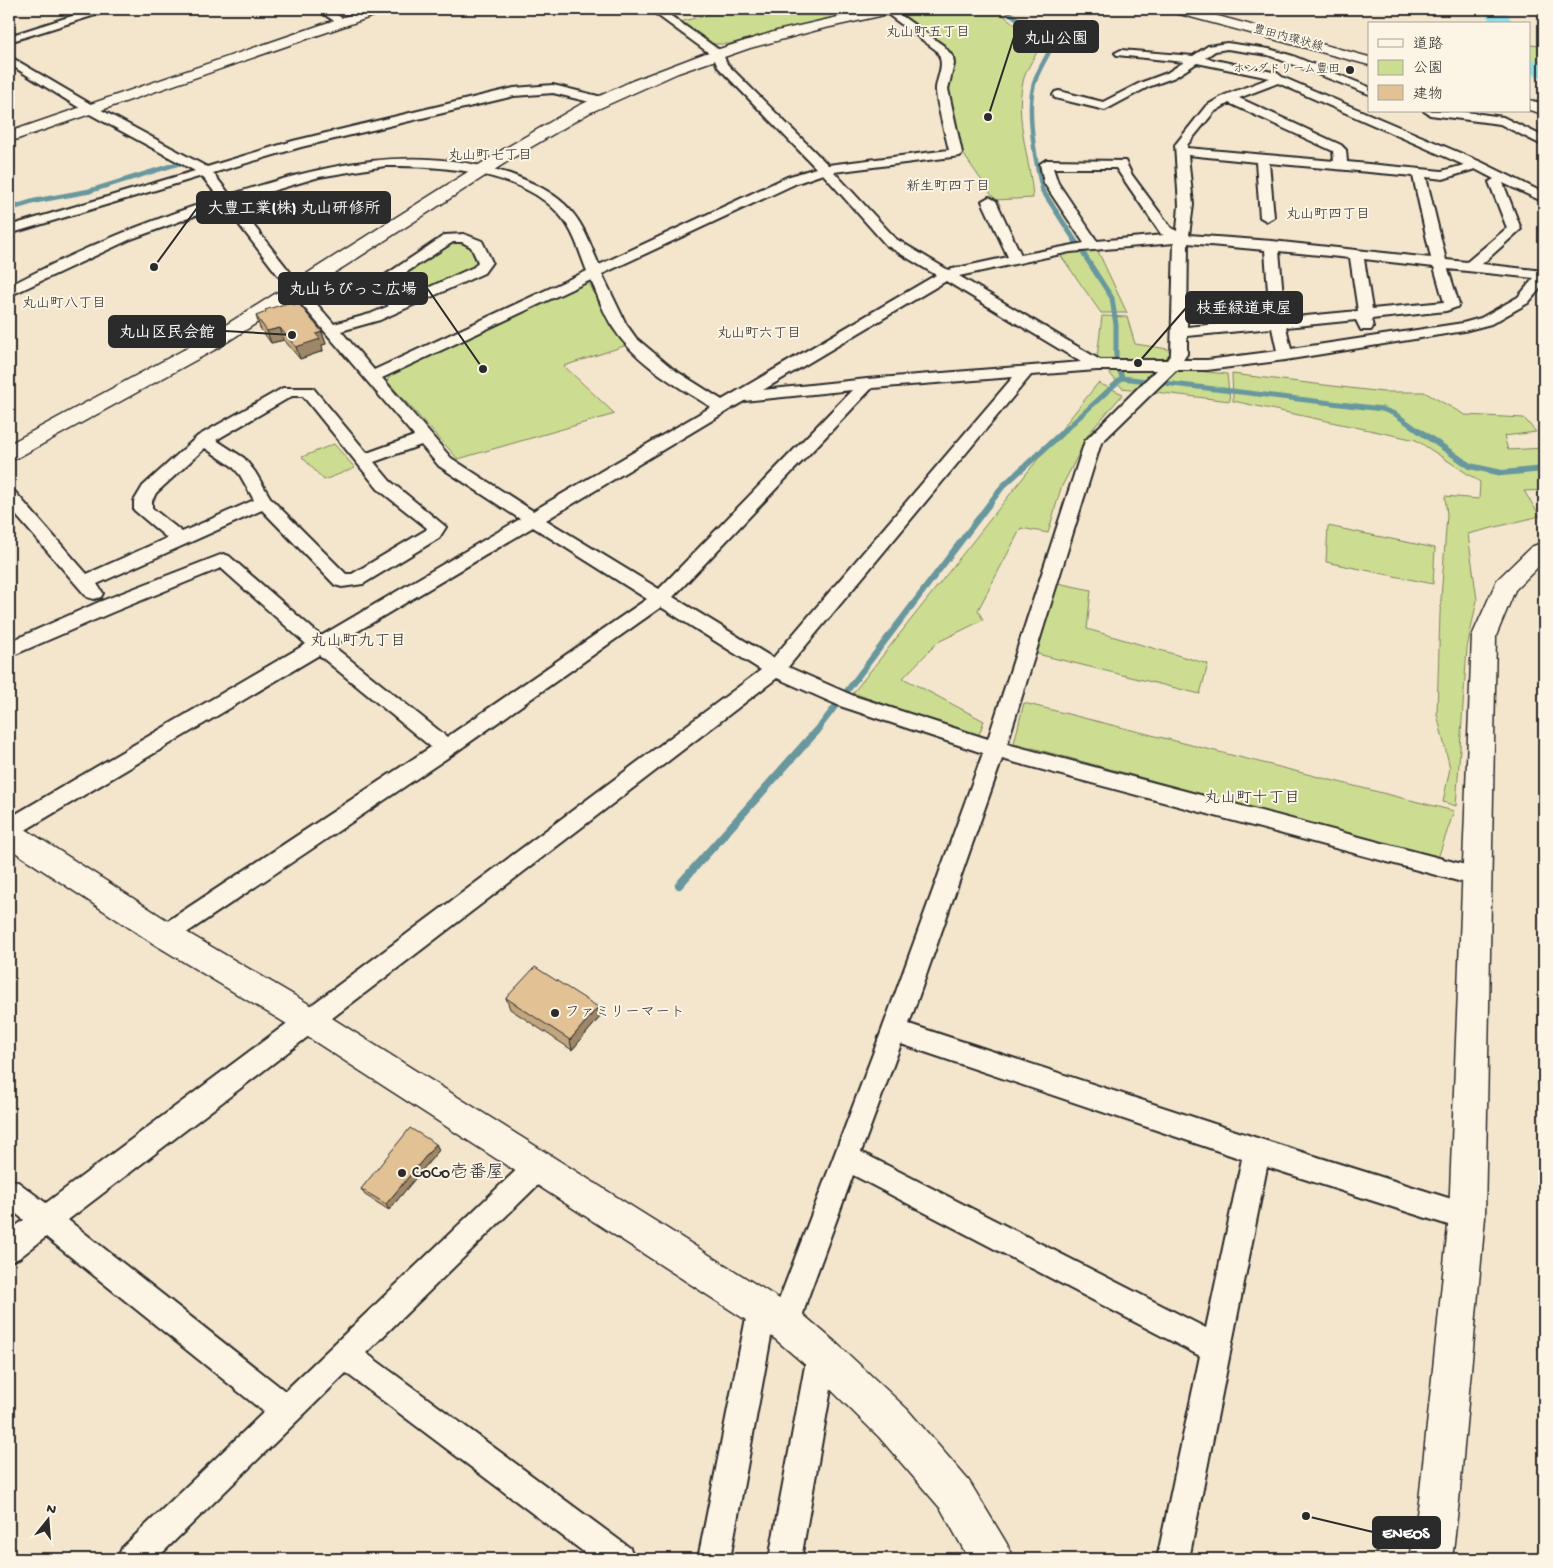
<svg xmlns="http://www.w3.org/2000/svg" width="1553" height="1568" font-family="'Gochi Hand','Klee One',sans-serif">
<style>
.green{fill:#ccdd91;stroke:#7c845e}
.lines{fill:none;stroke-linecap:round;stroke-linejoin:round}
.stream-far3{stroke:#67979e;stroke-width:4.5}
.stream-far2{stroke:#67979e;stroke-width:5}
.stream-far1{stroke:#67979e;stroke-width:6}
.stream{stroke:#67979e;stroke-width:8}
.river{fill:#8fdfeb;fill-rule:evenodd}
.street-casing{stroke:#2b2b2b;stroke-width:4}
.secondary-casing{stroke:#2b2b2b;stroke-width:3}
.street{fill:#fcf5e5;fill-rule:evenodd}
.secondary{fill:#fcf5e5;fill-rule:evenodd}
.wall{fill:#c2a67f;stroke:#2b2b2b}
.shaded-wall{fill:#9e8768;stroke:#2b2b2b}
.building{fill:#e2c194;stroke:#2b2b2b}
.poi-dot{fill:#2b2b2b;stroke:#fcf5e5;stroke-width:2}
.labels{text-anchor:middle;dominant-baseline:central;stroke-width:4;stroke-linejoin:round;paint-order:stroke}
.far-street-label{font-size:12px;fill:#2b2b2b;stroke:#fcf5e5}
.far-poi-label{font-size:12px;fill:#2b2b2b;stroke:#fcf5e5;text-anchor:end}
.far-neighbourhood-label{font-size:14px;fill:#2b2b2b;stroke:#fcf5e5}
.poi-label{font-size:15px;fill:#2b2b2b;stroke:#fcf5e5;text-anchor:start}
.neighbourhood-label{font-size:16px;fill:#2b2b2b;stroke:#fcf5e5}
.near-poi-label{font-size:18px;fill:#2b2b2b;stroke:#fcf5e5;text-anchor:start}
.leader{fill:none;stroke:#2b2b2b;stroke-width:2}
.callout-dot{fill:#2b2b2b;stroke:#fcf5e5;stroke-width:2}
.callout{fill:#2b2b2b;stroke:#2b2b2b;stroke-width:2}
.callout-label{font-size:16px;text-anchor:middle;font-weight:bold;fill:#fff}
</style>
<rect width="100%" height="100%" fill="#f4e5cd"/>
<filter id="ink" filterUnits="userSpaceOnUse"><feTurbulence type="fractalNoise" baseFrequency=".02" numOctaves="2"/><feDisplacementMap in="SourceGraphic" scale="10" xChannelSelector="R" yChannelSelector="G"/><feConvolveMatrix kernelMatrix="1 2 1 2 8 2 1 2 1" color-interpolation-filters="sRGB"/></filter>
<g filter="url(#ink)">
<path class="green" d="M 729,9 L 865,9 L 729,44 L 712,44 L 680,22 Z
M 920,9 L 996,9 L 1030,37 L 1038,50 C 1033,60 1025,71 1023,82 C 1014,118 1031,162 1033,198 L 995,200 L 964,155 L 947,91 L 952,57 L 946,47 L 899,15 L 900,12 Z
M 1529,45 L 1544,46 L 1544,68 L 1529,61 Z
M 457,243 L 470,246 L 476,262 L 472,268 L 407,297 L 395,296 L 387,288 C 393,276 444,244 457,243 Z
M 1097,249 L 1127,313 L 1101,313 L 1059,253 Z
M 581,283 L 590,284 C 600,307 610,327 627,345 L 564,366 L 615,414 L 458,459 L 387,381 L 391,373 Z
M 1102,316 L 1127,317 L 1135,344 L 1168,349 L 1179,369 L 1227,374 L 1230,401 L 1122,388 L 1097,358 Z
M 1232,374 L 1383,392 L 1424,392 L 1465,415 L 1524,418 L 1536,432 L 1504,436 L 1508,450 L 1544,448 L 1544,490 L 1524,491 L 1540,516 L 1468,534 L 1477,600 L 1467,648 L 1456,806 L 1443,802 L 1450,768 L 1437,714 L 1440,613 L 1447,515 L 1445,496 L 1479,499 L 1480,482 L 1416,440 L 1233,401 Z
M 1098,383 L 1123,394 L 1090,432 L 1061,488 L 1048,533 L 1021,528 L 978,610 L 983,620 L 938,642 L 903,678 L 984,721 L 978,737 L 853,693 Z
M 334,444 L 355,468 L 324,480 L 302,457 Z
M 1328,526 L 1435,548 L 1433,584 L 1326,562 Z
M 1057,583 L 1091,590 L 1087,629 L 1208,664 L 1200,694 L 1037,654 Z
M 1024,703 L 1454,811 L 1438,858 L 1014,743 Z"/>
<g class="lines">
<path class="stream-far3" d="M 1005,9 L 1044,40 L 1050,50 C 1043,64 1034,77 1032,93 C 1028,119 1036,166 1043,192
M 86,192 L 180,163"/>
<path class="stream-far2" d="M 1043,191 L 1112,298 L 1116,325 L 1116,356 L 1122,378
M 9,209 L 35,201 L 90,191
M 1122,378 L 1382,409 L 1395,414 L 1419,431
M 1064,431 L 1122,378"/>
<path class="stream-far1" d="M 1418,430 L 1470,466 L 1502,473 L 1544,469
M 818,729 L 1003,486 L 1065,430"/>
<path class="stream" d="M 679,885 L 819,728"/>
<path class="river" d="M 1483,9 L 1505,9 L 1513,24 L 1491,24 Z
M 1529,58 L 1544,63 L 1544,78 L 1529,73 Z"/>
<defs>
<path id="street" d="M 94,9 L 109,9 L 108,11 L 9,42 L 9,36 Z
M 316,9 L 328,9 L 348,22 L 343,25 L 339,24 Z
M 649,9 L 661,9 L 722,52 L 727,64 L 828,165 L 949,150 C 946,136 935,99 936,88 C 938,73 946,64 936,50 L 882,10 L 892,9 L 944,46 L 953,57 L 954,64 L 948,89 L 962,153 L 960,156 L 834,172 L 896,239 L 948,270 L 1008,257 L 982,201 L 989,197 L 996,201 L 1021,255 L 1084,243 L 1044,183 L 1040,164 L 1046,160 L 1125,161 L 1132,175 L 1171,228 L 1177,231 L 1179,205 L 1175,145 L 1206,106 L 1225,95 L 1270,78 L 1197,63 L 1175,77 L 1148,87 L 1105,110 L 1055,98 L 1053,95 L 1055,92 L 1059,91 L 1103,102 L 1140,83 L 1167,73 L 1184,62 L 1117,55 L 1115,53 L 1121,50 L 1193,56 L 1208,46 L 1227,43 L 1269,49 L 1293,56 L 1369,87 L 1369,94 L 1268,55 L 1227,49 L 1215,51 L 1205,58 L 1277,73 L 1282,77 L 1481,162 L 1544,193 L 1544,202 L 1503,183 L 1521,229 L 1482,264 L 1544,271 L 1544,284 L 1528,303 L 1491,324 L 1464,331 L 1285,360 L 1207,370 L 1176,370 L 1101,443 L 1007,744 L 1477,868 L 1485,870 L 1488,877 L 1485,884 L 1477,886 L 1002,759 L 909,1024 L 1257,1138 L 1477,1207 L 1481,1217 L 1477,1227 L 1467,1231 L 1267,1167 L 1189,1559 L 1157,1559 L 1200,1356 L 853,1175 L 807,1300 L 797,1335 L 787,1339 L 777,1335 L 773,1326 L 730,1559 L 698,1559 L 748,1308 L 752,1298 L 762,1294 L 772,1298 L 776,1308 L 775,1316 L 779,1300 L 882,1030 L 983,753 L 840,706 L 777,678 L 68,1220 L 285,1391 L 530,1157 L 539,1153 L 548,1157 L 552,1166 L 548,1175 L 366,1353 L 630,1548 L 635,1559 L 593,1559 L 346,1373 L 156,1559 L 117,1559 L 122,1548 L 264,1412 L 46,1237 L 19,1258 L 9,1262 L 9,1231 L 24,1220 L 9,1208 L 9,1178 L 18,1182 L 46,1203 L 761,670 L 661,607 L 453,754 L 173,942 L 165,945 L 157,942 L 153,935 L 157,928 L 431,747 L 319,655 L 17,835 L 9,838 L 9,818 L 306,644 L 221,568 L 113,612 L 9,657 L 9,642 L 99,602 L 223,554 L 229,556 L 321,636 L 520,519 L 439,466 L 421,445 L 374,462 L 390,481 L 446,527 L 439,538 L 363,584 L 342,587 L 335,585 L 262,510 L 97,584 L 103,593 L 101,597 L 94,599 L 87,597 L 9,507 L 9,491 L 15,492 L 87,574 L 167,538 L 134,510 L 134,501 L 143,486 L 198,436 L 283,388 L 313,388 L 367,453 L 414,436 L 291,292 L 224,205 L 131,239 L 9,296 L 9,286 C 76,251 146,221 219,198 L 202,176 L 9,234 L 9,226 L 195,171 L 86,112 L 9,64 L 9,56 L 94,106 L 207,167 L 293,141 L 514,88 L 553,85 L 606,98 L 608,101 L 606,104 L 602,105 L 553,93 L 514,96 L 301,147 L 213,173 L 230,195 C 324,165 413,142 510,174 C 532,182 556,193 571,211 C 585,227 591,247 599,265 L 787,177 L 816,168 L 718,67 L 713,56 ZM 1278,83 L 1464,165 L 1442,171 L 1347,162 L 1346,150 L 1341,145 L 1239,98 ZM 1229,103 L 1333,151 L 1334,161 L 1187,148 L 1187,145 L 1214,112 ZM 1188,155 L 1256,162 L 1260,217 L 1267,221 L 1274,217 L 1269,163 L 1413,176 L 1431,258 L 1272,241 L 1189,235 L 1193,205 ZM 385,166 C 440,165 527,171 563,219 C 575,234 580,254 587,271 L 374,370 L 341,331 L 380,320 L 484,273 L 492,262 L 482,241 L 464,234 L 445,235 L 375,282 L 373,285 L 379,298 L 389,306 L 370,314 L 334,324 L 301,286 L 235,202 L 319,177 ZM 1053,168 L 1116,168 L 1161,234 L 1164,235 L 1097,241 L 1058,183 ZM 1475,169 L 1494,179 L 1489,182 L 1507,228 L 1467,262 L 1446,260 L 1426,177 L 1443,179 ZM 823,174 L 886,245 L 936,275 L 722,400 L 673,369 L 636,338 L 626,324 L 602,274 L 797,183 ZM 453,242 L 462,242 L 471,247 L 478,262 L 474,267 L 401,300 L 389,292 L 387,286 L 390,283 ZM 1174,243 L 1171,354 L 1167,360 L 1100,360 L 959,276 L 1070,252 ZM 1188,243 L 1265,250 L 1270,319 L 1187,327 ZM 1279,251 L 1350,258 L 1358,311 L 1285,318 ZM 1364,259 L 1434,267 L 1444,302 L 1372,309 ZM 1448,269 L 1534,278 L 1518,297 L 1481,318 L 1463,323 L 1291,349 L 1286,327 L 1356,320 L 1361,330 L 1371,330 L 1373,327 L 1371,319 L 1446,311 L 1457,307 L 1459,304 ZM 591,280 C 598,296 604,315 614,329 C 637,364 676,385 711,407 L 533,511 L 451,458 L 382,378 ZM 946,281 L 1081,362 L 867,379 L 763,390 ZM 1272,328 L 1277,351 L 1207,360 L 1183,360 L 1187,354 L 1187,336 ZM 1097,370 L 1156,370 L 1085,441 L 988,739 L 854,696 L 788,667 L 1031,375 ZM 1013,377 L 773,658 L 673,597 L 872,388 ZM 852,390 L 659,589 L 546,520 L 744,401 ZM 292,396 L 303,396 L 378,489 L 427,528 L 426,530 L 352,574 L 346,574 L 271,499 L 255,472 L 244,458 L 216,440 ZM 205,448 L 232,466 L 240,475 L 254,500 L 182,532 L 152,508 L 152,501 L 156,493 ZM 533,527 L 647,599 L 447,737 L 333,646 ZM 901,1044 L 1242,1159 L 1206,1328 L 861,1152 Z
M 1424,111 L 1458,111 L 1503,117 L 1544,137 L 1544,146 L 1500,124 L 1430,115 Z
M 822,1340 L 832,1345 L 837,1355 L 801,1559 L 769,1559 L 807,1355 L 812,1345 Z"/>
<path id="secondary" d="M 367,9 L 387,9 L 385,12 L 9,142 L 9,132 Z
M 873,9 L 900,9 L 898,12 L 821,29 L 750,48 L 678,73 L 589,113 L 516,156 L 216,349 L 17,458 L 9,460 L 9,444 L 202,340 L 504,149 L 578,106 L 632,81 L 703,54 L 777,31 Z
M 1170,9 L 1192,9 L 1369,57 L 1369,65 L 1172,12 Z
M 1529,100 L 1544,104 L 1544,114 L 1529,110 Z
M 1544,542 L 1544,561 L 1515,590 L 1496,636 L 1485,1217 L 1459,1501 L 1452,1559 L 1410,1559 L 1419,1501 L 1449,1217 L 1472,636 L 1497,580 L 1531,547 Z
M 9,822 L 19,825 L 176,926 L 319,1010 L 800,1312 L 835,1342 L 907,1409 L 969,1481 L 1007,1544 L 1013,1559 L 969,1559 L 941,1509 L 879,1437 L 809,1368 L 774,1338 L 297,1030 L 154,944 L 9,848 Z"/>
</defs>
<use href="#street" class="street-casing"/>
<use href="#secondary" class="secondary-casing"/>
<use href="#street" class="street"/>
<use href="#secondary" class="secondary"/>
</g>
<path class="wall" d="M 1544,127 L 1544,135 L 1541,134 Z
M 293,305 L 322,332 L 326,344 L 322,345 L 323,351 L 300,359 L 284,340 L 271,343 L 260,328 L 256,316 Z
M 506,998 L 600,1017 L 572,1050 L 510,1009 Z
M 436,1144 L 439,1150 L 389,1210 L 365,1195 L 361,1189 Z"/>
<path class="shaded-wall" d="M 280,328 L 284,340 L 271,343 L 267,331 Z
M 322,332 L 326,344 L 322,345 L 323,351 L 300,359 L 296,347 L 316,334 Z
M 598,1007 L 600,1017 L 572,1050 L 570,1040 Z
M 436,1144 L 439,1150 L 389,1210 L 386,1204 Z"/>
<path class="building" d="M 291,302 L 293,305 L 298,303 L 322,332 L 316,334 L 320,339 L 296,347 L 280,328 L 267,331 L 256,316 L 266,312 L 265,310 Z
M 535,967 L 598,1007 L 570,1040 L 506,998 Z
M 410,1128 L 436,1144 L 386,1204 L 361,1189 Z"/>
</g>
<g class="poi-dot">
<circle cx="1350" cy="70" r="5"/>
<circle cx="555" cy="1013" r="5"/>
<circle cx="402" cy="1173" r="5"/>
</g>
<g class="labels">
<g class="far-street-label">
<text transform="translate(1288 39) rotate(15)">豊田内環状線</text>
</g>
<g class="far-poi-label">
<text x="1340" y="70">ホンダドリーム豊田</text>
</g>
<g class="far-neighbourhood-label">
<text x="928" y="33">丸山町五丁目</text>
<text x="490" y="156">丸山町七丁目</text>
<text x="948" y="187">新生町四丁目</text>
<text x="1328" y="215">丸山町四丁目</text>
<text x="64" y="304">丸山町八丁目</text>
<text x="759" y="334">丸山町六丁目</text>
</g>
<g class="poi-label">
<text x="565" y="1013">ファミリーマート</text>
</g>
<g class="neighbourhood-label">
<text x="358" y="642">丸山町九丁目</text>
<text x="1252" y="799">丸山町十丁目</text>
</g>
<g class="near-poi-label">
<text x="412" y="1173">CoCo壱番屋</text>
</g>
</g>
<path class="leader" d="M988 117L1014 37M154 267L197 208M483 369L427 288M1138 363L1186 308M292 335L225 331M1306 1516L1373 1532"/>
<g class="callout-dot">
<circle cx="988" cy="117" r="5"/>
<circle cx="154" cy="267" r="5"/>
<circle cx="483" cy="369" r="5"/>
<circle cx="1138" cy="363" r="5"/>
<circle cx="292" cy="335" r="5"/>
<circle cx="1306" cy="1516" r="5"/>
</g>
<g class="callout">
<rect x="1014" y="21" width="84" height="31" rx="5"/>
<rect x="197" y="192" width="193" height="31" rx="5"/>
<rect x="279" y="273" width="148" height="31" rx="5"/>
<rect x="1186" y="292" width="116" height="31" rx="5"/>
<rect x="109" y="316" width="116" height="31" rx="5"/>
<rect x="1373" y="1517" width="67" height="31" rx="5"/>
</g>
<g class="callout-label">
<text x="1056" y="43">丸山公園</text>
<text x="294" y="213">大豊工業(株) 丸山研修所</text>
<text x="353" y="294">丸山ちびっこ広場</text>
<text x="1244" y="313">枝垂緑道東屋</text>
<text x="167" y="337">丸山区民会館</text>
<text x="1406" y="1538">ENEOS</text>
</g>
<rect width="1553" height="1568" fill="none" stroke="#fcf5e5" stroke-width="30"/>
<rect x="15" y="15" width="1523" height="1538" fill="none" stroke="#2b2b2b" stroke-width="2" filter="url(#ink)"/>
<rect x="1368" y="22" width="162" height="90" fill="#fcf5e5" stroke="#a8a49b"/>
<rect x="1378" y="39" width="25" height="8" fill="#fcf5e5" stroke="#a8a49b"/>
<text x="1413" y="48" font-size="15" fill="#2b2b2b">道路</text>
<rect x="1378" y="60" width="25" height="15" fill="#ccdd91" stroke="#a8a49b"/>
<text x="1413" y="72" font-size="15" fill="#2b2b2b">公園</text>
<rect x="1378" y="85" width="25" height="15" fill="#e2c194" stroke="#a8a49b"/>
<text x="1413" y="98" font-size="15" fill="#2b2b2b">建物</text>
<g transform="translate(48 1520) rotate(17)" stroke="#fcf5e5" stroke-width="4" paint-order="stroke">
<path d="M0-4L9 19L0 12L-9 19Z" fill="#2b2b2b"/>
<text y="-8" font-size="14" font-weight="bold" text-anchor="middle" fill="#2b2b2b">N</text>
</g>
</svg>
